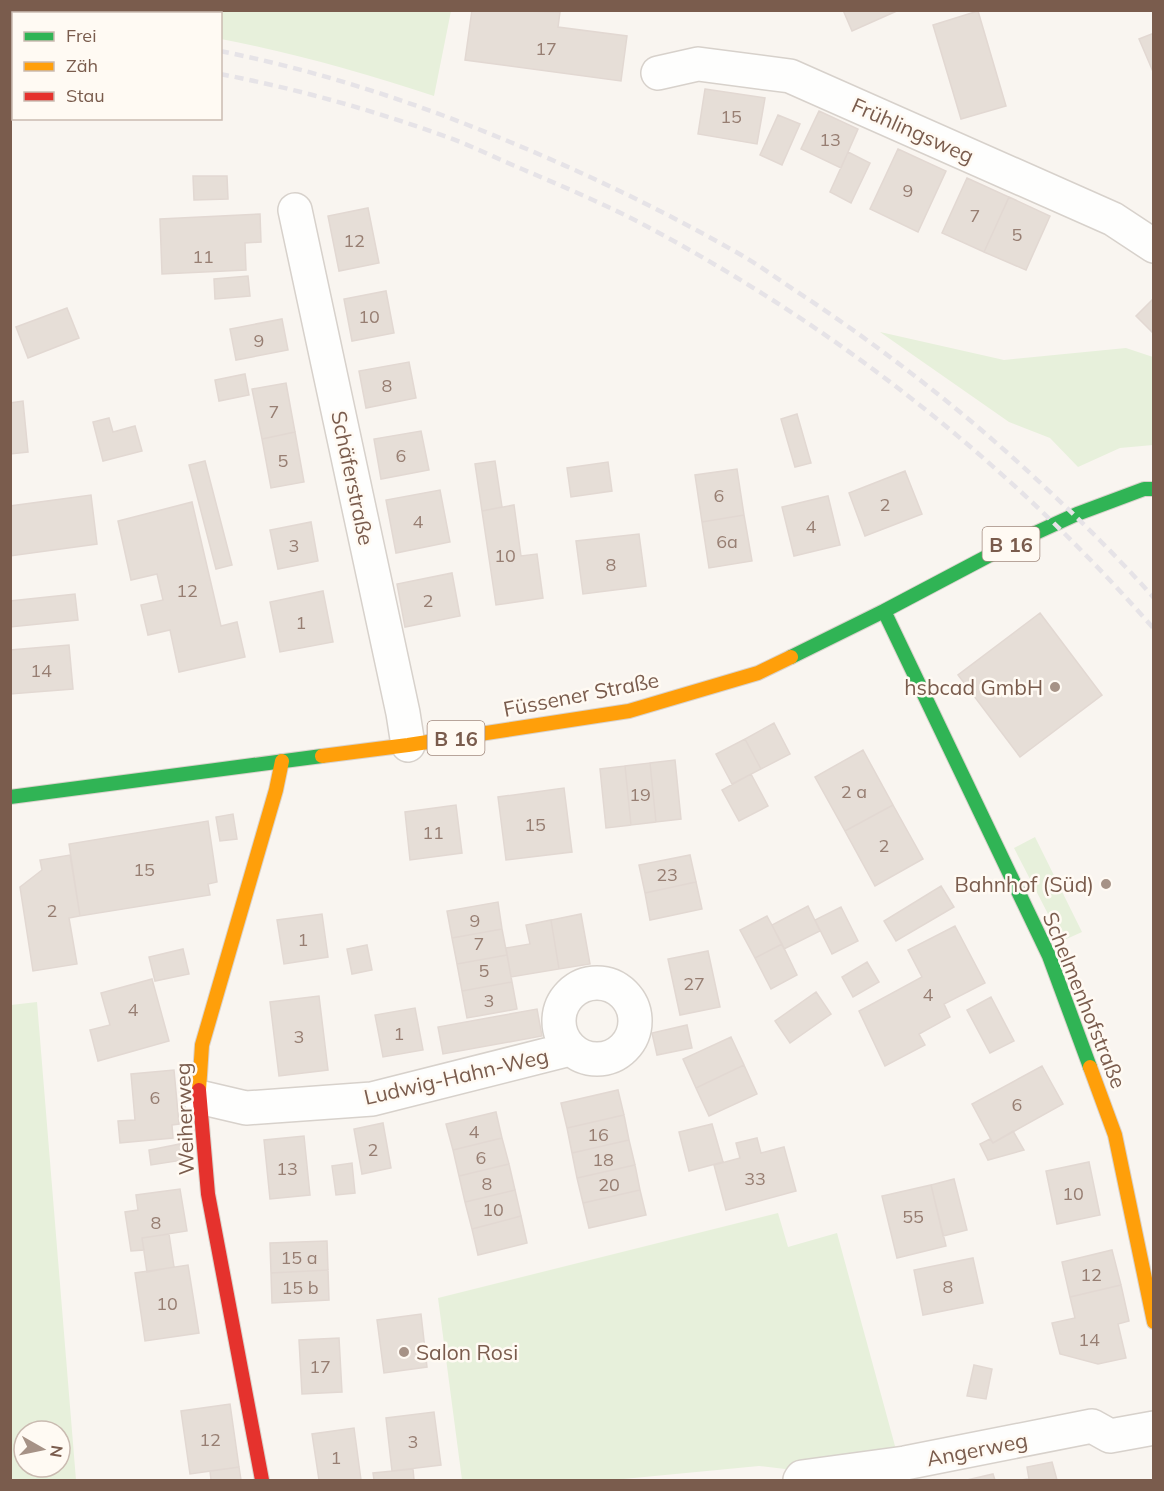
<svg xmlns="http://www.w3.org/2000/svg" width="1164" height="1491" font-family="Mulish,sans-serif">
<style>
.green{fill:#e7f0db;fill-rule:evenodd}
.building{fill:#e6ded7;stroke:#e2d8d2;stroke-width:1.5}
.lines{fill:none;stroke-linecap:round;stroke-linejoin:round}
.street-casing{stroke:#d7d1cb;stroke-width:36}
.fast-casing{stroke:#d9d2cb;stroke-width:16}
.slow-casing{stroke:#d9d2cb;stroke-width:16}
.jam-casing{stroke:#d9d2cb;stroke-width:16}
.street{stroke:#fefefd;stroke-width:33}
.fast{stroke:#30b455;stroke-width:14}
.slow{stroke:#ff9f0a;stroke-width:14}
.jam{stroke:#e5322d;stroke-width:14}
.rail{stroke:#e6e3e7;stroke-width:4.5;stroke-dasharray:9 6;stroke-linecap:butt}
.poi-dot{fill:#a69286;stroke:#fffaf3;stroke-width:2}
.labels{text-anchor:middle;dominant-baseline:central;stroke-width:5;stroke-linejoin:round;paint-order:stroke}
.number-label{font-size:18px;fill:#977e72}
.shield{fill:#fffaf3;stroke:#a28b7f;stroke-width:1.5}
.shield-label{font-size:20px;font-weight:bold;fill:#7a5c4d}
.street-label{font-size:21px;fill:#7a5c4d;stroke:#fffaf3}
.poi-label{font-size:21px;fill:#7a5c4d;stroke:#fffaf3;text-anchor:end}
</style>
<rect width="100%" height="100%" fill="#f9f5f0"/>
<path class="green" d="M 25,11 L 451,11 L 434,96 C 364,73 293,53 221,39 L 220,14 L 53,14 Z
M 880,332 L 1004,360 L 1126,348 L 1153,357 L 1153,445 L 1120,448 L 1078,467 L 1050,438 L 1009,422 Z
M 1035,837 L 1082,932 L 1062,941 L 1014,848 Z
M 37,1002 L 76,1480 L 11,1480 L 11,1005 ZM 24,1431 L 60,1431 L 60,1467 L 24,1467 Z
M 778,1213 L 788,1247 L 837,1233 L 898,1457 L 802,1471 L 759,1466 L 613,1480 L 462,1480 L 438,1298 Z"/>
<path class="building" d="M 472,10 L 560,12 L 558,27 L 627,36 L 621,81 L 465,60 Z
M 843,10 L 899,10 L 852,31 Z
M 978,11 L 1006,106 L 961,119 L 933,25 Z
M 1154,33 L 1154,74 L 1139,39 Z
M 705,89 L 765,98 L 757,144 L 698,134 Z
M 819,111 L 858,129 L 841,168 L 801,149 Z
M 778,115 L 800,124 L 782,165 L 760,155 Z
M 898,149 L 946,171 L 918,232 L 870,209 Z
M 848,152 L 870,163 L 851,203 L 830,192 Z
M 193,176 L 227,176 L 228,199 L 194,200 Z
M 967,178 L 1009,197 L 984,252 L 942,233 Z
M 1009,197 L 1050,216 L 1026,270 L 984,252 Z
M 368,208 L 379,263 L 339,271 L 328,216 Z
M 260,214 L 261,242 L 245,243 L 246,270 L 162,274 L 160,219 Z
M 248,276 L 250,296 L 215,299 L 214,279 Z
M 386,291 L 394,333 L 352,341 L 344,299 Z
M 1154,298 L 1154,334 L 1136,316 Z
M 67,308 L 79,338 L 28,358 L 16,327 Z
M 282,319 L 288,350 L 236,360 L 230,329 Z
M 409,362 L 416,398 L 366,408 L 359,371 Z
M 245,374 L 249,395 L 219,401 L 215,380 Z
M 286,383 L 295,432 L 262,439 L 252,389 Z
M 23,401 L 28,452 L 10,454 L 10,403 Z
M 797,414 L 811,463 L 795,467 L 781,419 Z
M 109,418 L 113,432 L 135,426 L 142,451 L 103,461 L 93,422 Z
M 421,431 L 429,470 L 381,479 L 374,439 Z
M 295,432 L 304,482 L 271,488 L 262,439 Z
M 205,461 L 232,565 L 216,569 L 189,465 Z
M 495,461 L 502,507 L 482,511 L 475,464 Z
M 608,462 L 612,491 L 571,497 L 567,468 Z
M 737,469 L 744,515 L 702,522 L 695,475 Z
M 905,471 L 922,514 L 865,536 L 849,493 Z
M 440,490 L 450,542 L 396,553 L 386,500 Z
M 91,495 L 97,544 L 10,556 L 10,506 Z
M 828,496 L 840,545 L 794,556 L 782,507 Z
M 192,502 L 221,626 L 237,622 L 245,657 L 179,672 L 170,630 L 148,635 L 141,605 L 163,600 L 157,574 L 131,580 L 118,521 Z
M 514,505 L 521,556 L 537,554 L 543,598 L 496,605 L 482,511 Z
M 744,515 L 752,561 L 709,568 L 702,522 Z
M 311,522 L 318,561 L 278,569 L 270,530 Z
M 639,534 L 646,586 L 583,594 L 576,541 Z
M 452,573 L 460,616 L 405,627 L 397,584 Z
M 323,591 L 333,642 L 280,652 L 270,602 Z
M 75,594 L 78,620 L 10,627 L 10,601 Z
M 1040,613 L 1102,695 L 1020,757 L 958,675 Z
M 69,645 L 73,689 L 10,694 L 10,650 Z
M 774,723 L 790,754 L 761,769 L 745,739 Z
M 745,739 L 761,769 L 732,784 L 716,754 Z
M 863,750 L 893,805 L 845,831 L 815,777 Z
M 675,760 L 681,819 L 656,822 L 650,763 Z
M 650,763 L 656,822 L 631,825 L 625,766 Z
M 625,766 L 631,825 L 606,828 L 600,769 Z
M 751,774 L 768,806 L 739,821 L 722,790 Z
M 564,788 L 572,852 L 506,860 L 498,797 Z
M 456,805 L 462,853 L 410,860 L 405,812 Z
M 893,805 L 923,859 L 875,886 L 845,831 Z
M 233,814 L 237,839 L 220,841 L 216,817 Z
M 208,821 L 217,882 L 208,884 L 210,895 L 80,916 L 69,844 Z
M 70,855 L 80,916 L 69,918 L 77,964 L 33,971 L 20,887 L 42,870 L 40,860 Z
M 690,855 L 696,882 L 645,893 L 639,865 Z
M 696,882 L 702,909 L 650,920 L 645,893 Z
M 941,886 L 954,907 L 896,941 L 884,921 Z
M 498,902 L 502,929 L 452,938 L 447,911 Z
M 808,906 L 820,931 L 784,949 L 772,925 Z
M 841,907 L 858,941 L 832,954 L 815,920 Z
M 322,914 L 328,957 L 284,964 L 277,920 Z
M 581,914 L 590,964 L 559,969 L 551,920 Z
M 767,916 L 782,944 L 755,958 L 740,930 Z
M 551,920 L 559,969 L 511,977 L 506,948 L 530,944 L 526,925 Z
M 955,926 L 985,983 L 944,1004 L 950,1017 L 919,1034 L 925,1045 L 885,1066 L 859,1011 L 922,977 L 908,950 Z
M 502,929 L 507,955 L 457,964 L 452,938 Z
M 782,944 L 797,975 L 771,989 L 755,958 Z
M 367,945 L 372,970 L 352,974 L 347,949 Z
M 183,949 L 189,974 L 155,981 L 149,957 Z
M 708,951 L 720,1007 L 680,1015 L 668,959 Z
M 507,955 L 512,982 L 462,991 L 457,964 Z
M 867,962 L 879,982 L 853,997 L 842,977 Z
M 152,979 L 169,1041 L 98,1061 L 90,1030 L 110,1025 L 101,993 Z
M 512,982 L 517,1009 L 467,1018 L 462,991 Z
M 816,992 L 831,1014 L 790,1043 L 775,1021 Z
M 319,996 L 328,1070 L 279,1076 L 270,1002 Z
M 991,997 L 1014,1041 L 990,1053 L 967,1010 Z
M 415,1008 L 423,1050 L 383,1057 L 375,1015 Z
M 537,1009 L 542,1036 L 443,1054 L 438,1027 Z
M 687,1025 L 692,1048 L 657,1055 L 652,1033 Z
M 731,1037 L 744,1065 L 696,1088 L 683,1059 Z
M 744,1065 L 757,1094 L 709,1116 L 696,1088 Z
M 1042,1066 L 1063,1104 L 993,1143 L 972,1104 Z
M 174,1070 L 179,1124 L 172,1125 L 173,1138 L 120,1143 L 118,1121 L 135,1120 L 131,1074 Z
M 618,1090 L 624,1115 L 567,1128 L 561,1103 Z
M 496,1112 L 502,1138 L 453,1150 L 446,1124 Z
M 624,1115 L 629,1140 L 572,1153 L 567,1128 Z
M 383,1123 L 391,1168 L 362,1174 L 354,1129 Z
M 712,1124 L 723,1162 L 689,1171 L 679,1132 Z
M 1013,1131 L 1024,1150 L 988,1160 L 980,1144 L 990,1139 L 993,1143 Z
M 304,1136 L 310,1195 L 270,1199 L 264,1140 Z
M 502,1138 L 509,1164 L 459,1176 L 453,1150 Z
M 757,1138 L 761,1153 L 784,1147 L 796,1191 L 726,1210 L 714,1165 L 740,1158 L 736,1143 Z
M 629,1140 L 635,1165 L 577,1178 L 572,1153 Z
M 180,1144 L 183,1160 L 151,1165 L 149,1150 Z
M 1089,1162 L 1100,1215 L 1057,1224 L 1046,1171 Z
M 352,1163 L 355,1193 L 336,1195 L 332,1166 Z
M 509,1164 L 515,1190 L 465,1202 L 459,1176 Z
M 635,1165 L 640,1190 L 583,1203 L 577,1178 Z
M 954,1179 L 967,1230 L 943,1236 L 931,1185 Z
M 931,1185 L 946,1246 L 897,1258 L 882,1196 Z
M 180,1189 L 187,1231 L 142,1238 L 144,1250 L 131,1251 L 125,1212 L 138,1210 L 136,1195 Z
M 515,1190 L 521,1216 L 472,1229 L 465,1202 Z
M 640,1190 L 646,1215 L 589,1228 L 583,1203 Z
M 521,1216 L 527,1243 L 478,1255 L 472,1229 Z
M 169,1234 L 174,1267 L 147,1272 L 142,1238 Z
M 327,1241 L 328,1270 L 271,1273 L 270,1243 Z
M 1112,1250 L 1121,1285 L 1070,1297 L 1062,1262 Z
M 973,1258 L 983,1303 L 923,1315 L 914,1270 Z
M 188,1265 L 199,1333 L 145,1341 L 135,1273 Z
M 328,1270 L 329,1300 L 272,1303 L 271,1273 Z
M 1121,1285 L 1129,1321 L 1118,1324 L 1126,1358 L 1098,1364 L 1060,1354 L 1052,1323 L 1075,1318 L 1070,1297 Z
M 421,1314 L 427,1367 L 384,1373 L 377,1320 Z
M 339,1338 L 342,1392 L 302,1394 L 299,1340 Z
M 974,1365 L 992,1369 L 986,1399 L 967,1396 Z
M 230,1404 L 239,1467 L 190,1474 L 181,1411 Z
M 434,1412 L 441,1465 L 392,1471 L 386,1418 Z
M 354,1428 L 361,1480 L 319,1480 L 312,1434 Z
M 1052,1462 L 1057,1480 L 1021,1480 L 1029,1479 L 1027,1467 Z
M 239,1467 L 241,1480 L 211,1480 L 210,1471 Z
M 413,1469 L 414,1480 L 374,1480 L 373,1473 Z
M 993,1474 L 995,1480 L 967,1480 Z"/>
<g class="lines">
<defs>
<path id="street" d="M 658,73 L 698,64 L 790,76 L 1113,219 L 1154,246
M 295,210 L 403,713 L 408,745
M559 1021a38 38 0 1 1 76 0a38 38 0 1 1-76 0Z
M 199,1097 L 246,1108 L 372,1099 L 570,1049
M 800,1480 L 802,1477 L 905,1463 L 1092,1426 L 1110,1436 L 1154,1428"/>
<path id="fast" d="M 884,611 L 1049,956 L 1090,1067
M 791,657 L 884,611 L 1007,546 L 1077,514 L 1144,489 L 1154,489
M 10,797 L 322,756"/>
<path id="slow" d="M 322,756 L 408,745 L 629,711 L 758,673 L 791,657
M 1090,1067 L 1115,1135 L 1154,1322
M 199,1090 L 202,1045 L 276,790 L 282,761"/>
<path id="jam" d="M 199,1090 L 208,1194 L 262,1480"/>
</defs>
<use href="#street" class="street-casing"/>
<use href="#fast" class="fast-casing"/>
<use href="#slow" class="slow-casing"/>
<use href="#jam" class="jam-casing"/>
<use href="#street" class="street"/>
<use href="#fast" class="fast"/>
<use href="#slow" class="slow"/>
<use href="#jam" class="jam"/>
<path class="rail" d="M 10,22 L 14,22
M 10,43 L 14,43
M 220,51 C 320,71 417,103 510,142 C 590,175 668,213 743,256 C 765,269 786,285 808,299 C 887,352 963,411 1033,476 C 1075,515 1116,555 1154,598
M 220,74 C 298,89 376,111 450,138 C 474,147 498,159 522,169 C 564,187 607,205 648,227 C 842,331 1009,463 1154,629"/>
</g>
<g class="poi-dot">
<circle cx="1055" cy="687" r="6"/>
<circle cx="1106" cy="884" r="6"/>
<circle cx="404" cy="1352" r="6"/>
</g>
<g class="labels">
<g class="number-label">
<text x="546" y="48">17</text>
<text x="731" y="116">15</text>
<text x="830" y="139">13</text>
<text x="908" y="190">9</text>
<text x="975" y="215">7</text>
<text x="1017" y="234">5</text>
<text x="354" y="240">12</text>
<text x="203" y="256">11</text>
<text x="369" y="316">10</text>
<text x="259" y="340">9</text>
<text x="387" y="385">8</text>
<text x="274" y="411">7</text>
<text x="401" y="455">6</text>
<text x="283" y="460">5</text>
<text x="719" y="495">6</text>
<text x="885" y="504">2</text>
<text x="418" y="521">4</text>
<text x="811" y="526">4</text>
<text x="727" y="541">6a</text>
<text x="294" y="545">3</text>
<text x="505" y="555">10</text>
<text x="611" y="564">8</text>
<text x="187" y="590">12</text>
<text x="428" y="600">2</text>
<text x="301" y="622">1</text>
<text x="41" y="670">14</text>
<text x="854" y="791">2 a</text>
<text x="640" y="794">19</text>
<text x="535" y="824">15</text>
<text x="433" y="832">11</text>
<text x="884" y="845">2</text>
<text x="144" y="869">15</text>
<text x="667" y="874">23</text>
<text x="52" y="910">2</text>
<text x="475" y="920">9</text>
<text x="303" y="939">1</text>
<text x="479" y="943">7</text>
<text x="484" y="970">5</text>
<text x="694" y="983">27</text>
<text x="928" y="994">4</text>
<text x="489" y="1000">3</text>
<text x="133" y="1009">4</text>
<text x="399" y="1033">1</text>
<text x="299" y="1036">3</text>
<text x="155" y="1097">6</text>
<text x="1017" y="1104">6</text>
<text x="474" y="1131">4</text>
<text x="598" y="1134">16</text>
<text x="373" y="1149">2</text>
<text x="481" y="1157">6</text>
<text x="603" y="1159">18</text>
<text x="287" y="1168">13</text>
<text x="755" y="1178">33</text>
<text x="487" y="1183">8</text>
<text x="609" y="1184">20</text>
<text x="1073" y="1193">10</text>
<text x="493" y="1209">10</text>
<text x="913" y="1216">55</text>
<text x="156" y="1222">8</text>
<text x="299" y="1257">15 a</text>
<text x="1091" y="1274">12</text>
<text x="948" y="1286">8</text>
<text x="300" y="1287">15 b</text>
<text x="167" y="1303">10</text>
<text x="1089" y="1339">14</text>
<text x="320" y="1366">17</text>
<text x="210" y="1439">12</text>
<text x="413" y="1441">3</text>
<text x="336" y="1457">1</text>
</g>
<g class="shield">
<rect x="982.5" y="527" width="57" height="34" rx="4.5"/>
<rect x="427.5" y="721" width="57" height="34" rx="4.5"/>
</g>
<g class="shield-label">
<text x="1011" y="544">B 16</text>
<text x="456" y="738">B 16</text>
</g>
<g class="street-label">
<text transform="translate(913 130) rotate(24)">Frühlingsweg</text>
<text transform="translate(353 478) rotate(78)">Schäferstraße</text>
<text transform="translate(581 694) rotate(-11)">Füssener Straße</text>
<text transform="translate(1085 1000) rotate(68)">Schelmenhofstraße</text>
<text transform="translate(456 1076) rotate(-13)">Ludwig-Hahn-Weg</text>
<text transform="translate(184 1119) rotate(-92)">Weiherweg</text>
<text transform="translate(977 1449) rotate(-11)">Angerweg</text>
</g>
<g class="poi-label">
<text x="1043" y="687">hsbcad GmbH</text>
<text x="1094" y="884">Bahnhof (Süd)</text>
<text x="416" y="1352" text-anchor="start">Salon Rosi</text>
</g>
</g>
<rect width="1164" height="1491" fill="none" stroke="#7a5c4d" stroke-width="24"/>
<rect x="12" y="12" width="210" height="108" fill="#fffaf3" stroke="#cabbb1" stroke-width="1.5"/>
<rect x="24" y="32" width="30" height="9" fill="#30b455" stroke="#cabbb1" stroke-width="1.5"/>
<text x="66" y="42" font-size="18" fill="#7a5c4d">Frei</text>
<rect x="24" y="62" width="30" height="9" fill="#ff9f0a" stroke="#cabbb1" stroke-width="1.5"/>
<text x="66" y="72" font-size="18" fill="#7a5c4d">Zäh</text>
<rect x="24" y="92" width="30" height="9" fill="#e5322d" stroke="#cabbb1" stroke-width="1.5"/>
<text x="66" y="102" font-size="18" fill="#7a5c4d">Stau</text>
<g transform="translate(42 1449) rotate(99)"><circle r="28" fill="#fffaf3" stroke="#cabbb1" stroke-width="1.5"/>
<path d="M0-4.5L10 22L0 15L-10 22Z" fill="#a69286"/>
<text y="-9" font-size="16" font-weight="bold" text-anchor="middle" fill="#7a5c4d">N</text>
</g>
</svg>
